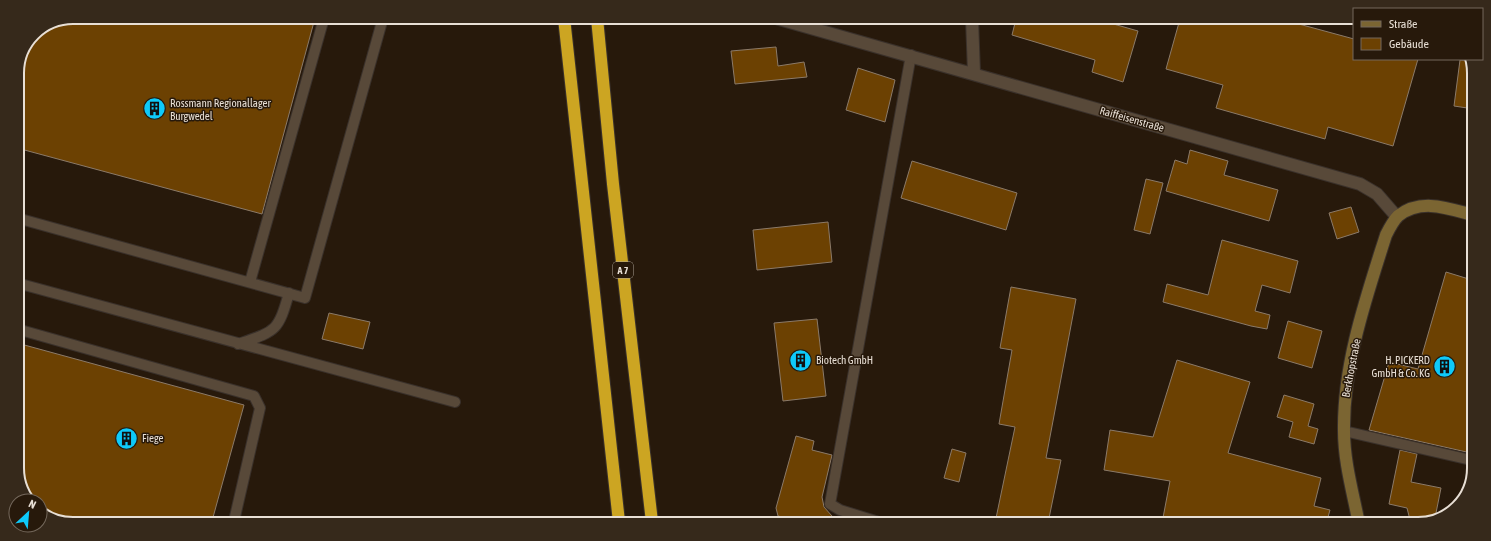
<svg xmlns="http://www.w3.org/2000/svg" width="1491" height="541" font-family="'Asap Condensed',sans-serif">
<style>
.building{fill:#6c4102;stroke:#8b7a69}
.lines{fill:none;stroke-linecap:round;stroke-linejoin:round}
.lane-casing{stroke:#3a312b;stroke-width:12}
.street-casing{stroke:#3a312b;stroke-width:14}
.secondary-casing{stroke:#3a312b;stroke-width:14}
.highway-casing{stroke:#3a312b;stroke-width:14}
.lane{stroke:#584939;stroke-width:10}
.street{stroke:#584939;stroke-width:12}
.secondary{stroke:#7b6532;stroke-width:12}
.highway{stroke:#cca522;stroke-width:12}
.labels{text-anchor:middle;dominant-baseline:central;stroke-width:3;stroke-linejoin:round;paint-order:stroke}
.shield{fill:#27190b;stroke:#aea498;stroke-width:1}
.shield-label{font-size:10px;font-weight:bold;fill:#e8dfd5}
.poi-label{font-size:11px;fill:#e8dfd5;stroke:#27190b;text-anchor:start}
.street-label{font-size:11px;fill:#e8dfd5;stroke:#27190b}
.rim{fill:none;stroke:#e8dfd5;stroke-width:2}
</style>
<rect width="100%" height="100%" fill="#27190b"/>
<path class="building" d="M 73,17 L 315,18 L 262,214 L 17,148 L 17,70 L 34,33 Z
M 1016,19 L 1096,19 L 1138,31 L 1123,82 L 1092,72 L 1095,60 L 1012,35 Z
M 1180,19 L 1284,20 L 1354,39 L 1354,59 L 1418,59 L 1393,146 L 1328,127 L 1325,139 L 1216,108 L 1223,85 L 1166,69 Z
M 776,47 L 778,66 L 804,62 L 807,77 L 735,84 L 731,51 Z
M 1460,60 L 1471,61 L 1474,69 L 1474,109 L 1454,106 Z
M 858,68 L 895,80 L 885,122 L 846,110 Z
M 1190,150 L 1228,161 L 1224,175 L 1278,190 L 1269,221 L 1166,191 L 1175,160 L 1187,164 Z
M 912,161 L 1017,193 L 1006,230 L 901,198 Z
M 1146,179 L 1163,183 L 1150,234 L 1134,230 Z
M 1351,207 L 1359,232 L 1337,239 L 1329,213 Z
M 828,222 L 832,262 L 757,270 L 753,230 Z
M 1222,240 L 1298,261 L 1290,293 L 1262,285 L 1255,311 L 1270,315 L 1267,329 L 1251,326 L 1163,302 L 1167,284 L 1208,295 Z
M 1446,272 L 1472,280 L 1471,453 L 1369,430 L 1389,362 L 1418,369 Z
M 1011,287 L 1076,299 L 1046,458 L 1061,460 L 1048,523 L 995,523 L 1015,427 L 999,424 L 1012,350 L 1000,348 Z
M 329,313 L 370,322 L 363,349 L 322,339 Z
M 817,319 L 826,396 L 783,401 L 774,323 Z
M 1288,321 L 1322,331 L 1312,368 L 1278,358 Z
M 17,343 L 244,405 L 212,521 L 55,521 L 40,510 L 40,501 L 28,501 L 17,472 Z
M 1177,360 L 1250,382 L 1228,453 L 1321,478 L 1314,506 L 1330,510 L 1326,524 L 1162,523 L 1170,481 L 1104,470 L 1110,430 L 1153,437 Z
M 1284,395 L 1314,404 L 1308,426 L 1318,429 L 1314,444 L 1289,437 L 1293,422 L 1277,417 Z
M 796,436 L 814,441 L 812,450 L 832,455 L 822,497 L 824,507 L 832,516 L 829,523 L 805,523 L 778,516 L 776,508 Z
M 952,449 L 966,453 L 959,482 L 944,478 Z
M 1400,450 L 1417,454 L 1411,482 L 1441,488 L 1435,518 L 1418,524 L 1411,524 L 1407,508 L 1389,504 Z"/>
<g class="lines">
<defs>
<path id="lane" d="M 17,218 L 305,298 L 383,18
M 250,282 L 324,18
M 17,283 L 455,402
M 17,329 L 254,396 L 260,408 L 234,521
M 238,344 C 276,331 278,332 289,293
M 1344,431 L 1471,460
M 882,523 L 840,510 L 830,504 L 911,55"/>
<path id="street" d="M 779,19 L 1360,184 L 1377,194 L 1397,217
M 972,19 L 974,73"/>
<path id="secondary" d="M 1359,524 C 1353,493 1344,462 1344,431 C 1343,364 1366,298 1386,235 C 1389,229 1393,221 1398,216 C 1421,198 1447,208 1473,215"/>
<path id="highway" d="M 564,18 L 619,522
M 597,18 L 613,184 L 652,522"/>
</defs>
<use href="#lane" class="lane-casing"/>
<use href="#street" class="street-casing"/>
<use href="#secondary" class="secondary-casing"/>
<use href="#highway" class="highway-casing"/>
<use href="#lane" class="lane"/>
<use href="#street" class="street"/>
<use href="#secondary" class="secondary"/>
<use href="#highway" class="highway"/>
</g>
<defs>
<symbol id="building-disc" viewBox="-11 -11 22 22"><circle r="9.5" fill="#0ecafa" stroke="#27190b"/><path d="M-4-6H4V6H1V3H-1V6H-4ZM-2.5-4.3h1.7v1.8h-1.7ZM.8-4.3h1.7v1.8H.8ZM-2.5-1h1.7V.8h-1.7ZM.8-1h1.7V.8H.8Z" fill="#111"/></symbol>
</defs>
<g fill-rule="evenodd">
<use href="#building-disc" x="142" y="96" width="25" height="25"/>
<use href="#building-disc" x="788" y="348" width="25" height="25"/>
<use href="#building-disc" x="1432" y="354" width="25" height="25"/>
<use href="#building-disc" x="114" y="426" width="25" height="25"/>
</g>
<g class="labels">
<rect class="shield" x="613" y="262" width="20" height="16" rx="3"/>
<g class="shield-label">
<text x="623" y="270">A 7</text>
</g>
<g class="poi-label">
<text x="170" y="103">Rossmann Regionallager<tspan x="170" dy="13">Burgwedel</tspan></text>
<text x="816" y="360">Biotech GmbH</text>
<text x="1430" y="360" text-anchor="end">H. PICKERD<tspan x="1430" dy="13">GmbH &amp; Co. KG</tspan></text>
<text x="142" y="438">Fiege</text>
</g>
<g class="street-label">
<text transform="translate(1132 119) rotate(16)">Raiffeisenstraße</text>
<text transform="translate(1351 368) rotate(-79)">Berkhopstraße</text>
</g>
</g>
<path d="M0 0H1491V541H0ZM73 24H1418A49 49 0 0 1 1467 73V468A49 49 0 0 1 1418 517H73A49 49 0 0 1 24 468V73A49 49 0 0 1 73 24Z" fill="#36291b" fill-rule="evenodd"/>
<path class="rim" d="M73 24H1418A49 49 0 0 1 1467 73V468A49 49 0 0 1 1418 517H73A49 49 0 0 1 24 468V73A49 49 0 0 1 73 24Z"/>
<rect x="1353" y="8" width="130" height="52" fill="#27190b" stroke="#74685c"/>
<rect x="1361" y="21" width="20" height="6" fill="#7b6532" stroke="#74685c"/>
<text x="1389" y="28" font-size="12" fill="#e8dfd5">Straße</text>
<rect x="1361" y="38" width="20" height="12" fill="#6c4102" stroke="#74685c"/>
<text x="1389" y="48" font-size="12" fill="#e8dfd5">Gebäude</text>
<g transform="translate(28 513) rotate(26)"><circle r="19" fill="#27190b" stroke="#74685c"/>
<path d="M0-3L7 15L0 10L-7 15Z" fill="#0ecafa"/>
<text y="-6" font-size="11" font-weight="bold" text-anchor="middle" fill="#e8dfd5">N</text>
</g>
</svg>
